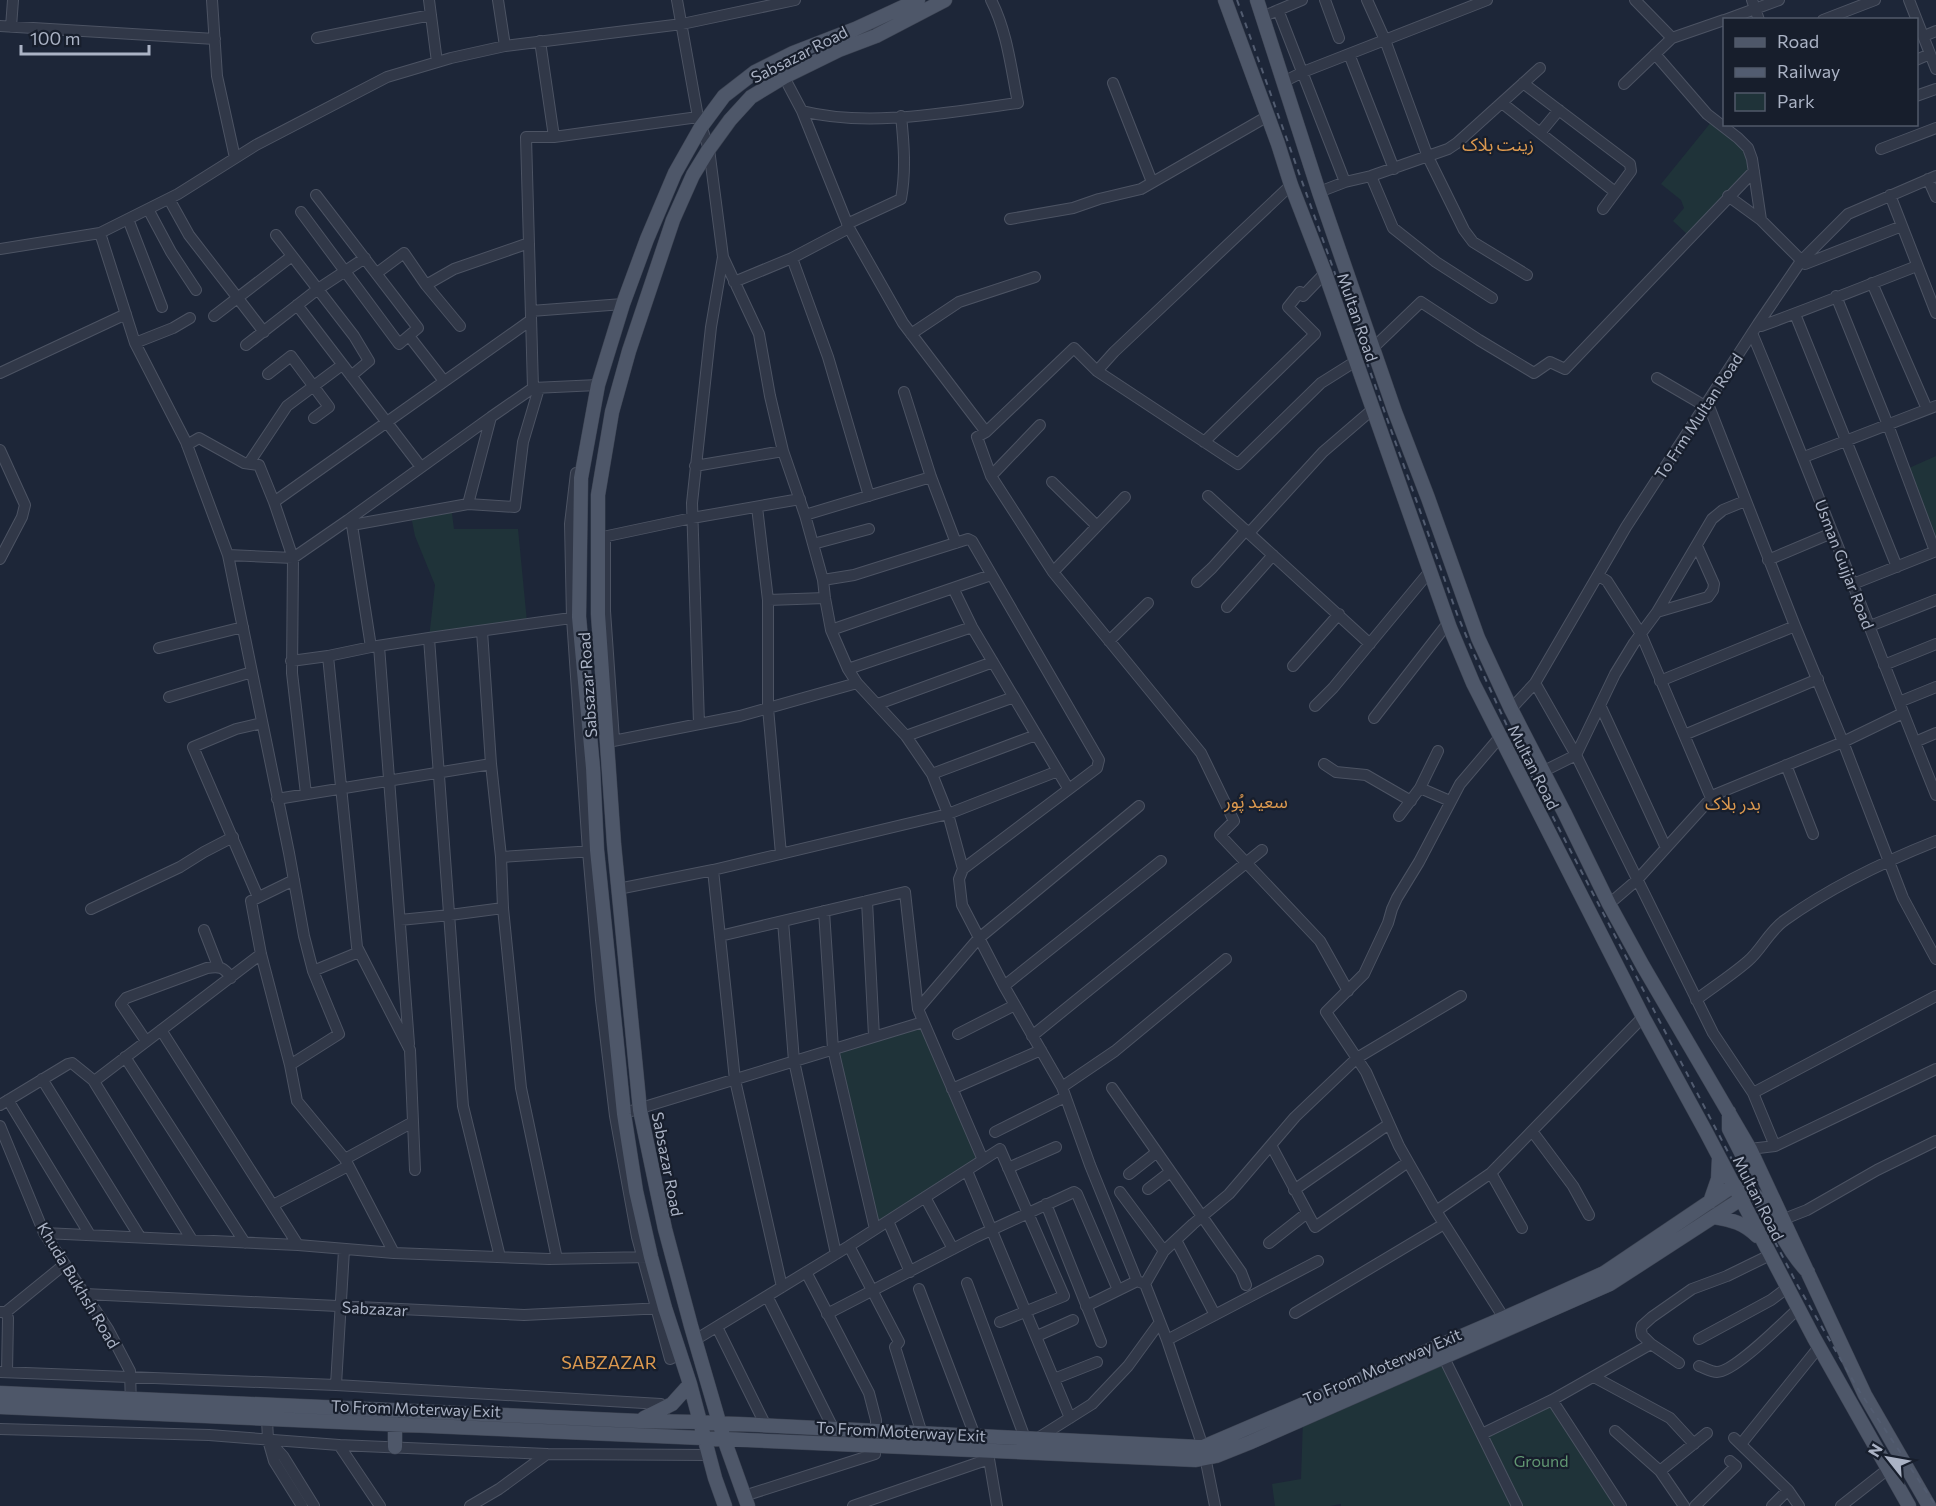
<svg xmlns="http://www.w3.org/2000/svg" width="1936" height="1506" font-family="Commissioner,'Noto Sans Arabic',sans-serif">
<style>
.green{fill:#1f3339}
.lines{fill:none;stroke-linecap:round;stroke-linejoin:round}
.minor-casing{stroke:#4c5363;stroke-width:12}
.major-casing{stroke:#3b4251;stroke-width:15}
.minor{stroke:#313848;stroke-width:10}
.major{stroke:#4e5769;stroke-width:14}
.rail{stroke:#525c70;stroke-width:2;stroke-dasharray:6 6;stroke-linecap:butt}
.labels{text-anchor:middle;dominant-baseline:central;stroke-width:4.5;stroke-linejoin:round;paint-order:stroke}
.street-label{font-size:16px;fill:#abb3c5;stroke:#171e2c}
.park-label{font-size:16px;fill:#619772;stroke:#171e2c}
.neighbourhood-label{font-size:18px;fill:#dc994f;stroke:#171e2c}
</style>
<rect width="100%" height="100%" fill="#1d2638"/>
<path class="green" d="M 1712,121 L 1744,150 L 1750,170 L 1687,234 L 1673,221 L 1684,208 L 1681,200 L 1661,184 Z
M 1936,456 L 1936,539 L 1909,468 Z
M 451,506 L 454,529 L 518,529 L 527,622 L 429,638 L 435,585 L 415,536 L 410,511 Z
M 923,1022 L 983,1160 L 875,1229 L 830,1050 Z
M 1444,1358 L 1482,1433 L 1552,1400 L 1621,1506 L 1341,1506 L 1341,1504 L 1330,1506 L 1275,1506 L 1272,1484 L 1301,1479 L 1303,1419 Z"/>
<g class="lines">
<defs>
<path id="minor" d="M 212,0 L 217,76 L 235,158
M 429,0 L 437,62
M 498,0 L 505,46
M 677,0 L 698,117 L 709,149 L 723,257 L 759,334 L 770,396 L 783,451 L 805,515 L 823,580 L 825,598 L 831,630 L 848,669 L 857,683 L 906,736 L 932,774 L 948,814 L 963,869
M 1325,0 L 1339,38
M 1367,0 L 1385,40 L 1428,157 L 1464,230 L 1473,242 L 1527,275
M 1635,0 L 1672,38
M 1752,0 L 1759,20
M 1909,0 L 1936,69
M 1278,10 L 1345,182
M 1262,17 L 1302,0
M 1725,20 L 1779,0
M 1823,20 L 1875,0
M 0,26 L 215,39
M 11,27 L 13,0
M 1924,36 L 1936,31
M 317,38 L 431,15
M 540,41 L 554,137 L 698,117
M 1349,54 L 1394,169
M 1655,54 L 1707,114 L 1738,138 L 1748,148 L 1752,159 L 1761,220 L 1805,264 L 1902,226
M 1916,60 L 1930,54
M 1283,82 L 1303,72 L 1487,0
M 1113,83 L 1152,182
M 1523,83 L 1630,164 L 1631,171 L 1603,209
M 1624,84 L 1672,38 L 1724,20
M 1916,96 L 1936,89
M 1502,103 L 1615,192
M 802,111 C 869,128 949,112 1018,103 C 1011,68 1007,31 991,0
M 1540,133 L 1559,110
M 1881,149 L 1936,128
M 1371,176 L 1393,228 L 1436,262 L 1492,298
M 1928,179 L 1936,197
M 1319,192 L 1345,182 L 1371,176 L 1448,149 L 1457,143 L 1540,68
M 1890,195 L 1936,313
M 1728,196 L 1761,220
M 169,199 L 189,235 L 264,332
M 148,209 L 171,252 L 196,290
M 301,212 L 399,344 L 418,328 L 316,195
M 128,219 L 162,307
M 1010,219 L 1073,208 L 1099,199 L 1141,189 L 1268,116
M 847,224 L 901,199 C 906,171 904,144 901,116
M 849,228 L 903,323 L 986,432
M 100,233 L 135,343 L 186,442 L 228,555 L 289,853 L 304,936 L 313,971 L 339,1034 L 290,1065
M 276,235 L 354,336 L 369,361 L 351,376
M 0,249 L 100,233 L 178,194 L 256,145 L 387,77 L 451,58 L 505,46 L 682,24 L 795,0
M 792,258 L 828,357 L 869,496
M 377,273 L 404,253 L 426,285 L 460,326
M 734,282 L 792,258 L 849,228 L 802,111 L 784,77
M 1872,283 L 1927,409
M 426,285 L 454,269 L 529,243
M 1836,296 L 1888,425 L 1935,551
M 297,305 L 421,467
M 531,311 L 623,304
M 1795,314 L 1897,567
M 214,316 L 292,256
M 1758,324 L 1761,326 C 1814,307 1865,286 1917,266
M 1752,333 C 1816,486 1874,641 1936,795
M 911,334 L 959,302 L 1035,277
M 409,336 L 444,381
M 135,343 L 173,328 L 190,318
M 246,345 L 318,289 L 365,258
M 1374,347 L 1421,302 L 1479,340 L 1534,373 L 1550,362 L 1565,369 L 1754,171
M 1097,371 L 1114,352 L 1291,185
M 0,373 L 126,314
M 268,374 L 291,356 L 329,407 L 314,418
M 1657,378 L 1710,409 L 1795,626 L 1843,742 L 1903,898 L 1936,959
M 533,388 L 526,137 L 554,137
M 904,392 L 931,477 L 956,543
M 1204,442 L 1315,334 L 1288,307 L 1300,292 L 1303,296 L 1325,273
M 187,445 L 199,438 L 244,463 L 259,465 L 274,502 L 293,558 L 228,555
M 0,450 L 25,505 L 22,517 L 0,559
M 1804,457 L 1936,406
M 249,463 L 287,406 L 342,365
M 695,466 L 783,451
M 576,473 L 570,524 L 572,618 L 588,851 L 601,1000 L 615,1116 L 637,1237 L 670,1359 L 681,1354
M 991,476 L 1040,425
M 1052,482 L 1097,526
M 1208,496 L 1370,644
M 274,502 L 531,320
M 468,504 L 515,507 L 523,442 L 539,388
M 757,507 L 768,600 L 768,708 L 781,854
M 805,515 L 931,477
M 348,520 L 491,417
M 352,525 L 371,647
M 1249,533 L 1323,452 L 1373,409
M 605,537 L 605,611 L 614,740
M 598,538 L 692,518 L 800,499
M 813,544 L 869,529
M 1768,560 L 1832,533
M 1053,572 L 1125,497
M 1599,576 L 1607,581 L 1641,634 L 1711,798
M 823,580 L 854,575 L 968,539 L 972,541 L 1099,760 L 1097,768 L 963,869 L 959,879 L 962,905 L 1004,986 L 1062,1087 L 1090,1165 L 1137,1281 L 1145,1284 L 1167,1340 L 1203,1447 L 1215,1506
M 1197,582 L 1212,568 L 1246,530
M 1853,584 L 1936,551
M 953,588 L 972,627 L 1068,788
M 768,600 L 825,598
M 1227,607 L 1273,555
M 1657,612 L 1708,597 L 1713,590 L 1714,584 L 1697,546
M 1870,626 L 1936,600
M 831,630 L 991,575
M 482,631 L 491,764 L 501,857 L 503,908 L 521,1088 L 557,1259
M 429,638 L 463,1106 L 500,1257
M 1109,641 L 1148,603
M 379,646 L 409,1044
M 159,648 L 243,627
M 291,661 L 328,656
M 1884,665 L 1936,644
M 1293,666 L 1339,614
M 848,669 L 972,627
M 1660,681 L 1795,626
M 1535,683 L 1576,755 L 1713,1033 L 1753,1093 L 1775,1146
M 169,697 L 252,672
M 1899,702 L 1936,687
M 878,704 L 993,662
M 1600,705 L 1666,848
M 1315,706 L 1333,688 L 1430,571
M 1511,709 L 1535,683 L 1626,527 L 1758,324 L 1801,261 L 1848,214 L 1936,176
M 1374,718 L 1448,623
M 699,724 L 692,503 L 711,327 L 723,257
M 1684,735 L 1818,679
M 906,736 L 1014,697
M 1500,737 L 1460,784 L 1419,862 L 1397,898 L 1392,909 L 1388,923 L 1364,974 L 1326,1012 L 1366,1072 L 1399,1146 L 1436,1211 L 1504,1318
M 608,742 L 740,716 L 857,683
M 1915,742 L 1936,733
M 1324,764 L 1336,772 L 1366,775 L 1411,801
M 1786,765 L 1813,834
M 1544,771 L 1576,755 L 1615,674 L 1634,643 L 1657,612 L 1712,519 L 1723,510 L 1745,501
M 932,774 L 1036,735
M 1420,788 L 1450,801
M 306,794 L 292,673 L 293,558 L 348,520 L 352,525 L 468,504 L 491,417 L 533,388 L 598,385
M 277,799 L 491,764
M 1399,816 L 1420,788 L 1438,751
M 501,857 L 594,851
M 713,870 L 735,1080 L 782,1287
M 294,880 L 251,901 L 261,954 L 290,1065 L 297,1101 L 345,1159 L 394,1253
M 618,889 L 713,870 L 948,814 L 1058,771
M 258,897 L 193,747 L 236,729 L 262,723
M 867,901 L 874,1036
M 1609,904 L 1637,880 L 1714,795 L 1843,742 L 1903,713
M 91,909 L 180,867 L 204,852 L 233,837
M 824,911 L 833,1049 L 875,1229
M 400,920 L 450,915 L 503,908
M 783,921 L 794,1061 L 836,1254
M 204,930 L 218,966
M 720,936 L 905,892 L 918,1009 L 983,1160
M 313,971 L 359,952
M 1004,986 L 1161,861
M 1348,991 L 1320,941 L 1220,835 L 1234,821 L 1201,753 L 1053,572 L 991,476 L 977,437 L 986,432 L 1074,348 L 1097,371 L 1238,464 L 1321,383 L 1356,361
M 1696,1000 C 1713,987 1732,975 1748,961 C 1762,949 1769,931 1785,920 C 1831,887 1883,862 1936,841
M 918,1009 L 978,939 L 1139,806
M 161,1030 L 298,1245
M 958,1034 L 1015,1005
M 1032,1036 L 1262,850
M 146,1041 L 121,1004 L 126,998 L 207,968 C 220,966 224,967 231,978
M 125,1057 L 245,1243
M 42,1079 L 140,1237
M 93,1080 L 97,1079 L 261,954
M 1062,1087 L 1115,1051 L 1226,959
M 1112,1088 L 1241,1272 L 1246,1285
M 952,1089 L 1041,1050
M 1753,1093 L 1936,996
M 8,1100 L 90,1235
M 0,1105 L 68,1064 L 72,1063 L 93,1080 L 192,1240
M 618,1115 L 923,1022
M 0,1126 L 44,1233 L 108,1329 L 130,1371 L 131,1406
M 1532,1131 L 1573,1186 L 1589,1215
M 995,1132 L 1065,1097
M 1271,1145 L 1315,1227 L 1408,1162
M 1750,1149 L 1775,1146 L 1936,1069
M 345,1159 L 413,1122
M 1008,1168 L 1056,1147
M 415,1170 L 410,1050 L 357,947 L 328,656 L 371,647 L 429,638 L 578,617
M 967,1171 L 1070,1418
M 1491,1173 L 1522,1228
M 1129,1174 L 1157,1152
M 1148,1189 L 1170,1172
M 1294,1190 L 1389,1124
M 1120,1192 L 1164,1251
M 925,1197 L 953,1249
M 1046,1204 L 1101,1342
M 273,1205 L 348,1166
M 1436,1211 L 1491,1173 L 1643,1017
M 1784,1219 L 1807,1210 L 1877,1170 L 1936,1141
M 888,1221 L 910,1272
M 44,1233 L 298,1245 L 394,1253 L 549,1259 L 649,1257
M 1176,1240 L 1215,1315
M 1269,1243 L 1307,1213
M 849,1246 L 899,1342 L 895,1347 L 922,1434
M 806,1272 L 869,1393 L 876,1420 L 876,1432
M 967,1283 L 1025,1438
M 1145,1284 L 1164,1251 L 1193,1224 L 1229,1194 L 1295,1117 L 1357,1058 L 1461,996
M 919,1289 L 975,1436
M 85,1294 L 524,1315 L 663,1308
M 767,1296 L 834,1430
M 1086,1306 L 1137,1281
M 0,1312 L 6,1312 L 65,1264
M 6,1312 L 8,1318 L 7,1372
M 1295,1313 L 1444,1224
M 827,1314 L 976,1237 L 1074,1192 L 1077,1194 L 1118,1290
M 717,1327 L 766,1426
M 1037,1336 L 1073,1320
M 1699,1339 L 1771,1300 L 1787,1288
M 695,1340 L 849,1246 L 1000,1149 L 1064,1296 L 1000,1322
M 1167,1340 L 1318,1261
M 1651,1344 L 1642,1335 L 1641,1330 L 1642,1326 L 1652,1317 L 1692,1289 L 1727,1276 L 1770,1255
M 1444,1358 L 1517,1506
M 1699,1366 C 1705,1368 1711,1372 1717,1372 C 1735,1372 1783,1322 1798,1309
M 0,1372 L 336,1385 L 661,1404 L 666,1409
M 1594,1377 L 1670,1418 L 1694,1444
M 1054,1379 L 1097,1362
M 336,1385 L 344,1250
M 1552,1400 L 1621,1506
M 267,1419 L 268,1440 L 274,1461 L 302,1506
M 0,1429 L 209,1435 L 339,1445 L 547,1454 L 709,1455
M 1615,1431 L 1660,1471 L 1684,1506
M 1482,1434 L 1552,1400 L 1651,1344 L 1679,1363
M 1038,1438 L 1092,1404 L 1128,1366 L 1160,1322
M 1734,1438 L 1788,1490 L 1799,1506
M 271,1443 L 283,1456 L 314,1506
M 1741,1444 L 1819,1347
M 339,1445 L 380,1506
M 989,1459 L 997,1506
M 1660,1471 L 1707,1433
M 744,1496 L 875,1454 L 875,1446
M 470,1506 L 499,1489 L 547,1454
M 853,1506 L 989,1459 L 990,1452
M 1695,1506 L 1736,1466 L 1730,1461
M 1772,1506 L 1788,1490
M 1841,1506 L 1888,1469"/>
<path id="major" d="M 1225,0 L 1278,144 L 1291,185 L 1325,273 L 1450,628 L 1473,683 L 1643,1017 L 1706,1132 L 1814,1338 L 1909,1506
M 1257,0 L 1319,192 L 1395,412 L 1428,498 L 1478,638 L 1511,709 L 1565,814 L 1609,904 L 1643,966 L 1750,1149 L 1865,1395 L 1929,1506
M 1710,1202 L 1718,1179 L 1719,1158
M 1714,1217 C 1732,1220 1744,1223 1757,1236
M 0,1393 L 639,1421 L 699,1422 L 1198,1447 L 1203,1447 L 1504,1318 L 1604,1273 L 1733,1186 C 1741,1187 1753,1192 1758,1198 C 1777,1221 1786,1250 1808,1272
M 0,1407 L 1196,1460 L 1216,1456 L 1251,1442 L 1610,1284 L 1741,1199 L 1751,1180 L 1751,1172 L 1729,1129 L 1729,1112
M 644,1418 L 672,1404 L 690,1384
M 395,1424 L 395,1447
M 725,1506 L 715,1478 L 690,1384 L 665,1308 L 651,1257 L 636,1191 L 624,1114 L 597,850 L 593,768 L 579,617 L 581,478 L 598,385 L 623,304 L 647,239 L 675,173 L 701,127 L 724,96 L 755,72 L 793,53 L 855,29 L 918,0
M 748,1506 L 724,1439 L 691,1326 L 665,1229 L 640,1110 L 614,844 L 598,614 L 598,495 L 612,412 L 629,351 L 673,220 L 693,175 L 709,149 L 730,120 L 751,97 L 784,77 L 839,50 L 876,36 L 945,0"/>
</defs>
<use href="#minor" class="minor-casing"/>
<use href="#major" class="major-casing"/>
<use href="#minor" class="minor"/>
<use href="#major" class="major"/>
<path class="rail" d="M 1237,0 L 1457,614 L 1473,652 L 1520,754 L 1798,1286 L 1858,1389 L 1936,1506"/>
</g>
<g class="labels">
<g class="street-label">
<text transform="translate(799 54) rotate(-27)">Sabsazar Road</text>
<text transform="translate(1358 317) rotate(71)">Multan Road</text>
<text transform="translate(1698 416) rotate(-57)">To Frm Multan Road</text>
<text transform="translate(1845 564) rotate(69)">Usman Gujjar Road</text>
<text transform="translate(587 685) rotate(-94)">Sabsazar Road</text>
<text transform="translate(1534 767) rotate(63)">Multan Road</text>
<text transform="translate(668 1164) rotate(79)">Sabsazar Road</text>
<text transform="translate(1759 1198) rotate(63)">Multan Road</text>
<text transform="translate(79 1285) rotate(59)">Khuda Bukhsh Road</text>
<text transform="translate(375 1308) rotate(3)">Sabzazar</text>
<text transform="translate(1382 1366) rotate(-23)">To From Moterway Exit</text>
<text transform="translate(416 1408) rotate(2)">To From Moterway Exit</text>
<text transform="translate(901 1431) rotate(3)">To From Moterway Exit</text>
</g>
<g class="park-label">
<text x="1541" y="1460">Ground</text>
</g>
<g class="neighbourhood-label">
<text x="1498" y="144">زینت بلاک</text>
<text x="1256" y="801">سعید پُور</text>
<text x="1733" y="803">بدر بلاک</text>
<text x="609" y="1362">SABZAZAR</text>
</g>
</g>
<rect x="1723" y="18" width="195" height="108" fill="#171e2c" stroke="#525a69" stroke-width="1.5"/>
<rect x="1735" y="38" width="30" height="9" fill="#4e5769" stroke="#525a69" stroke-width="1.5"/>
<text x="1777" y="48" font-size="18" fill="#abb3c5">Road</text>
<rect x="1735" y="68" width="30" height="9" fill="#525c70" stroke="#525a69" stroke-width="1.5"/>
<text x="1777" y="78" font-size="18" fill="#abb3c5">Railway</text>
<rect x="1735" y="93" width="30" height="18" fill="#1f3339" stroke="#525a69" stroke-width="1.5"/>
<text x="1777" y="108" font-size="18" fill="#abb3c5">Park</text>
<g transform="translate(1888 1458) rotate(301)" stroke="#171e2c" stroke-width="4.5" paint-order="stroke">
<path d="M0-4.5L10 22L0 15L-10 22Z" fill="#abb3c5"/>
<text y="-9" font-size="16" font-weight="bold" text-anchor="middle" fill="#abb3c5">N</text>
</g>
<path d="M21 45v9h128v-9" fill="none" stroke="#abb3c5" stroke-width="3"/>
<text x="30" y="45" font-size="18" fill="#abb3c5" stroke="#171e2c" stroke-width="4.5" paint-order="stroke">100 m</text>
</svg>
